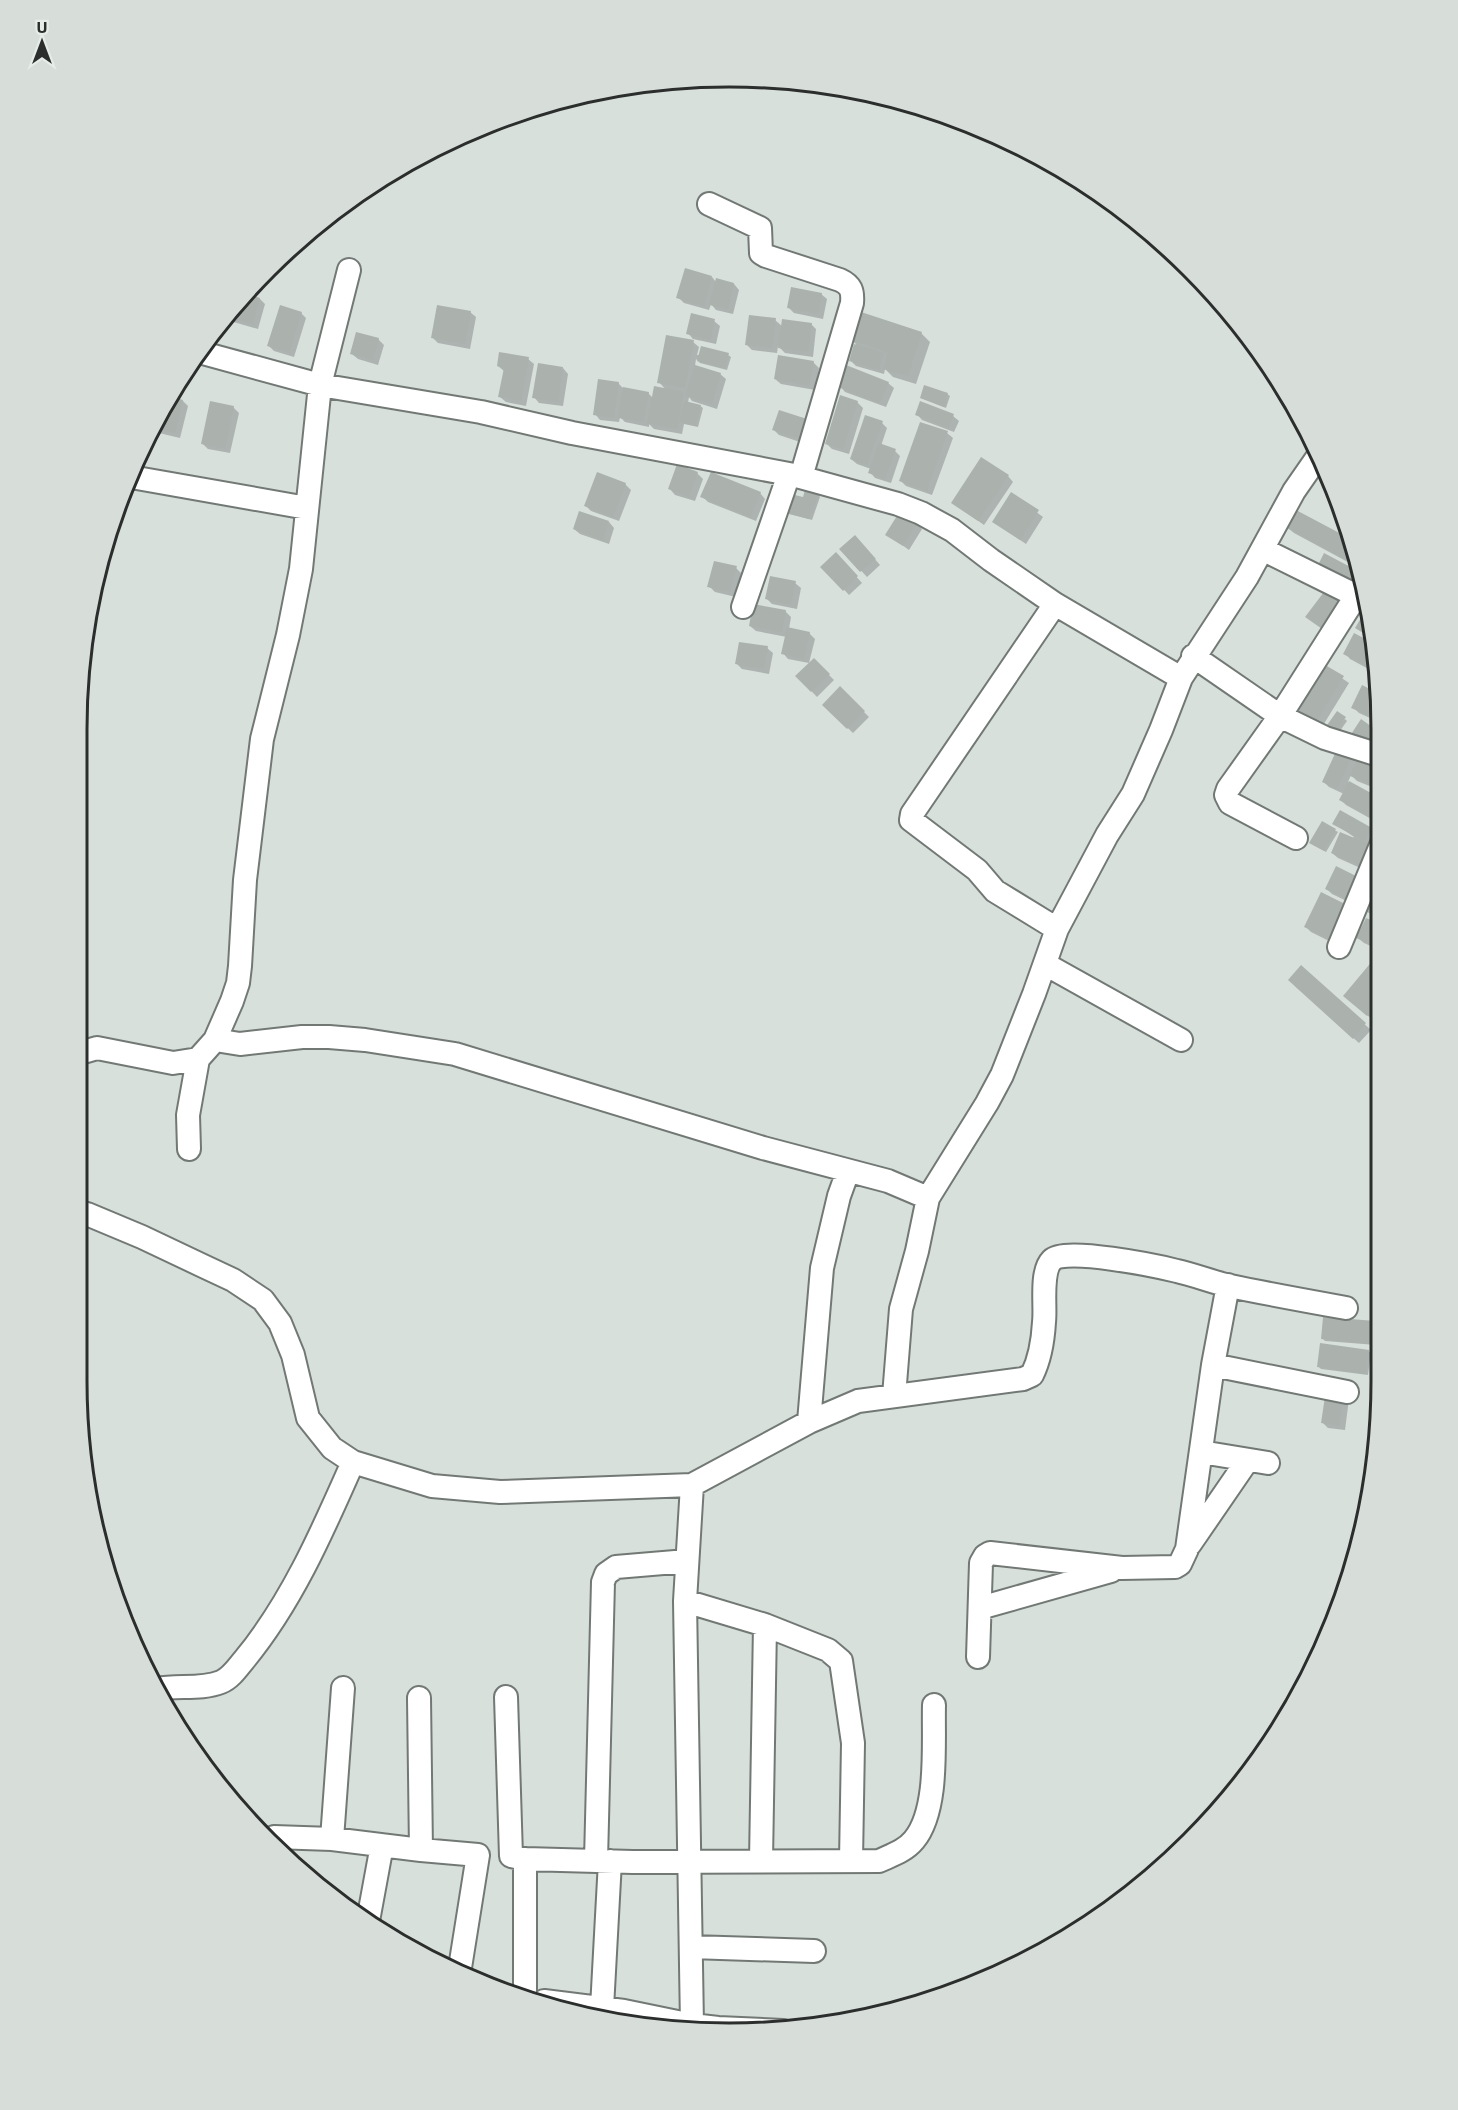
<svg xmlns="http://www.w3.org/2000/svg" width="1458" height="2110" font-family="'Exo 2',sans-serif">
<style>
.shadow{fill:#0003}
.building{fill:#abb2ae}
.lines{fill:none;stroke-linecap:round;stroke-linejoin:round}
.minor-casing{stroke:#727975;stroke-width:26}
.minor{stroke:#fff;stroke-width:22}
.rim{fill:none;stroke:#2b2e2c;stroke-width:3}
</style>
<rect width="100%" height="100%" fill="#d8e0dc"/>
<path class="shadow" d="M 712,277 L 716,282 L 734,284 L 739,290 L 733,314 L 716,310 L 711,304 L 709,310 L 684,303 L 678,297 Z
M 244,294 L 260,299 L 265,304 L 258,329 L 230,321 L 225,316 Z
M 821,294 L 827,299 L 823,319 L 794,313 L 788,307 Z
M 470,312 L 476,317 L 470,349 L 438,343 L 433,338 Z
M 301,313 L 306,318 L 294,357 L 274,351 L 269,346 Z
M 775,320 L 783,327 L 811,324 L 816,329 L 813,357 L 785,353 L 778,346 L 777,353 L 752,350 L 746,344 Z
M 714,321 L 720,326 L 716,344 L 693,339 L 688,333 Z
M 921,333 L 930,342 L 916,384 L 893,377 L 885,369 L 884,374 L 856,366 L 851,361 L 856,344 L 850,339 Z
M 378,339 L 384,345 L 378,365 L 358,359 L 352,354 Z
M 693,342 L 699,347 L 697,355 L 728,355 L 731,357 L 727,370 L 700,363 L 696,359 L 695,366 L 720,374 L 726,379 L 717,409 L 692,401 L 689,397 L 688,403 L 699,405 L 703,408 L 698,427 L 684,424 L 682,434 L 654,429 L 649,424 L 649,427 L 625,422 L 620,417 L 619,422 L 600,420 L 595,414 L 618,383 L 624,389 L 648,393 L 653,398 L 666,390 L 659,382 Z
M 528,359 L 534,364 L 526,406 L 506,402 L 500,397 L 504,371 L 498,366 Z
M 813,362 L 819,368 L 815,390 L 781,384 L 775,379 Z
M 563,368 L 568,374 L 563,406 L 539,403 L 534,397 Z
M 888,383 L 894,388 L 886,407 L 845,392 L 840,386 Z
M 947,394 L 950,396 L 946,408 L 921,398 Z
M 170,398 L 183,401 L 188,406 L 180,438 L 159,433 L 153,427 Z
M 857,402 L 863,408 L 849,454 L 832,449 L 826,443 Z
M 233,407 L 239,413 L 230,453 L 208,449 L 202,443 Z
M 780,412 L 806,444 L 779,435 L 774,430 Z
M 917,414 L 953,416 L 959,421 L 954,432 L 922,420 Z
M 882,423 L 887,428 L 881,446 L 895,451 L 900,456 L 891,483 L 875,478 L 870,472 L 871,469 L 857,464 L 851,459 Z
M 947,433 L 953,438 L 932,495 L 906,486 L 901,481 Z
M 697,473 L 703,479 L 695,501 L 675,495 L 670,489 Z
M 1008,476 L 1013,482 L 984,525 L 953,503 Z
M 625,484 L 631,490 L 619,521 L 591,511 L 586,506 Z
M 760,493 L 765,499 L 756,521 L 708,502 L 702,496 Z
M 818,494 L 820,497 L 812,520 L 787,513 L 804,499 Z
M 1012,494 L 1043,517 L 1026,544 L 994,522 Z
M 609,522 L 614,528 L 609,544 L 580,534 L 574,529 Z
M 917,523 L 922,529 L 909,550 L 887,534 Z
M 1288,528 L 1348,539 L 1357,567 L 1294,533 Z
M 860,542 L 880,565 L 867,577 L 841,549 Z
M 836,554 L 862,583 L 849,595 L 823,567 Z
M 736,568 L 741,573 L 736,597 L 715,592 L 709,586 Z
M 795,583 L 801,588 L 797,609 L 772,604 L 767,599 Z
M 785,611 L 791,617 L 789,629 L 809,633 L 815,639 L 809,663 L 788,659 L 783,653 L 787,637 L 756,631 L 750,626 Z
M 1355,635 L 1373,645 L 1376,673 L 1350,659 L 1345,653 Z
M 767,648 L 773,653 L 769,674 L 742,669 L 737,664 Z
M 814,660 L 834,680 L 817,697 L 798,677 Z
M 1321,664 L 1349,683 L 1322,727 L 1294,708 Z
M 1362,687 L 1378,694 L 1381,723 L 1359,713 L 1353,707 Z
M 840,688 L 869,717 L 853,733 L 824,705 Z
M 1345,719 L 1347,721 L 1337,735 L 1330,730 Z
M 1374,730 L 1376,732 L 1365,749 L 1350,738 Z
M 1352,755 L 1358,761 L 1382,763 L 1382,791 L 1357,781 L 1351,775 L 1348,782 L 1382,801 L 1382,825 L 1346,805 L 1341,800 L 1344,794 L 1329,787 L 1324,782 Z
M 1322,823 L 1338,832 L 1326,852 L 1314,845 Z
M 1334,823 L 1371,829 L 1376,834 L 1367,871 L 1338,858 L 1332,853 L 1354,837 Z
M 1336,868 L 1355,905 L 1332,894 L 1326,888 Z
M 1322,894 L 1337,945 L 1311,932 L 1306,927 Z
M 1382,895 L 1382,921 L 1367,911 Z
M 1382,927 L 1382,951 L 1364,943 L 1358,938 Z
M 1382,957 L 1382,1010 L 1373,1020 L 1350,1001 Z
M 1301,967 L 1371,1030 L 1359,1043 L 1295,986 Z
M 1376,1323 L 1378,1325 L 1376,1345 L 1325,1341 L 1323,1339 Z
M 1368,1351 L 1371,1353 L 1368,1375 L 1321,1369 L 1319,1367 Z
M 1327,1391 L 1349,1399 L 1345,1430 L 1328,1428 L 1323,1423 Z"/>
<path class="building" d="M 685,268 L 712,276 L 704,306 L 676,298 Z
M 716,278 L 734,283 L 728,309 L 709,305 Z
M 791,287 L 822,293 L 818,314 L 787,308 Z
M 245,293 L 260,298 L 253,324 L 225,317 Z
M 280,305 L 302,312 L 289,353 L 267,346 Z
M 437,305 L 471,311 L 465,344 L 431,338 Z
M 858,311 L 922,332 L 908,376 L 883,369 L 888,352 L 848,339 Z
M 691,313 L 715,319 L 710,340 L 686,334 Z
M 749,315 L 776,318 L 772,348 L 745,345 Z
M 782,319 L 812,323 L 808,352 L 778,348 Z
M 356,332 L 379,338 L 373,360 L 350,354 Z
M 666,335 L 694,340 L 685,388 L 657,383 Z
M 854,344 L 884,353 L 879,370 L 849,361 Z
M 701,346 L 729,353 L 725,368 L 697,361 Z
M 499,352 L 529,357 L 521,401 L 498,397 L 504,368 L 497,366 Z
M 778,355 L 814,361 L 809,386 L 774,379 Z
M 538,363 L 563,367 L 558,402 L 532,398 Z
M 695,365 L 721,373 L 712,404 L 685,396 Z
M 846,365 L 889,382 L 880,403 L 838,387 Z
M 598,379 L 619,382 L 614,418 L 593,415 Z
M 924,385 L 948,393 L 944,407 L 920,398 Z
M 654,386 L 684,392 L 677,429 L 647,424 Z
M 623,387 L 649,392 L 644,422 L 618,418 Z
M 840,395 L 858,401 L 843,449 L 825,444 Z
M 171,396 L 183,400 L 175,433 L 152,428 Z
M 210,401 L 234,406 L 225,449 L 201,444 Z
M 685,401 L 701,405 L 696,426 L 679,422 Z
M 920,401 L 954,414 L 949,428 L 915,415 Z
M 779,410 L 807,419 L 801,439 L 772,430 Z
M 865,415 L 883,421 L 867,465 L 850,459 Z
M 920,422 L 948,431 L 927,491 L 899,481 Z
M 879,443 L 896,449 L 885,479 L 868,473 Z
M 981,457 L 1009,475 L 978,521 L 951,503 Z
M 677,464 L 698,472 L 689,497 L 668,489 Z
M 597,472 L 626,483 L 613,517 L 584,506 Z
M 711,472 L 761,492 L 751,517 L 700,497 Z
M 805,490 L 819,493 L 809,519 L 785,513 L 791,494 L 803,497 Z
M 1011,492 L 1039,510 L 1020,540 L 992,522 Z
M 1296,510 L 1347,537 L 1356,565 L 1287,528 Z
M 579,511 L 609,521 L 603,540 L 573,529 Z
M 900,511 L 918,522 L 903,546 L 885,535 Z
M 855,535 L 876,559 L 860,572 L 839,549 Z
M 836,552 L 858,576 L 843,591 L 820,567 Z
M 1324,553 L 1358,571 L 1361,579 L 1354,592 L 1315,571 Z
M 714,561 L 737,566 L 730,592 L 707,587 Z
M 770,576 L 796,581 L 791,605 L 765,599 Z
M 1327,588 L 1346,603 L 1325,631 L 1305,617 Z
M 753,604 L 786,610 L 782,632 L 749,626 Z
M 1367,608 L 1370,610 L 1373,639 L 1355,628 Z
M 787,627 L 810,632 L 804,659 L 781,654 Z
M 1354,633 L 1373,643 L 1376,671 L 1343,654 Z
M 739,642 L 768,646 L 764,669 L 735,664 Z
M 814,658 L 830,674 L 811,692 L 795,676 Z
M 1320,662 L 1344,676 L 1316,722 L 1292,708 Z
M 1362,685 L 1378,693 L 1379,720 L 1351,708 Z
M 840,686 L 865,711 L 847,729 L 822,705 Z
M 1337,711 L 1346,717 L 1334,734 L 1325,728 Z
M 1361,719 L 1375,729 L 1362,748 L 1348,739 Z
M 1338,747 L 1353,754 L 1337,789 L 1322,782 Z
M 1360,752 L 1382,761 L 1382,789 L 1350,776 Z
M 1349,781 L 1382,799 L 1382,812 L 1377,821 L 1339,800 Z
M 1340,810 L 1372,828 L 1364,841 L 1332,824 Z
M 1322,821 L 1336,829 L 1324,851 L 1309,843 Z
M 1340,832 L 1371,845 L 1361,866 L 1331,853 Z
M 1336,866 L 1360,878 L 1349,901 L 1325,889 Z
M 1375,890 L 1382,893 L 1382,919 L 1365,911 Z
M 1321,892 L 1349,906 L 1332,940 L 1304,927 Z
M 1366,918 L 1382,925 L 1382,949 L 1356,938 Z
M 1379,953 L 1382,955 L 1382,999 L 1367,1016 L 1343,996 Z
M 1301,965 L 1366,1023 L 1353,1039 L 1288,980 Z
M 1323,1317 L 1376,1321 L 1374,1344 L 1321,1339 Z
M 1320,1343 L 1369,1350 L 1366,1374 L 1317,1367 Z
M 1326,1390 L 1344,1392 L 1339,1426 L 1321,1423 Z"/>
<g class="lines">
<defs>
<path id="minor" d="M 709,204 L 760,228 L 761,253 L 766,256 L 840,280 C 851,285 853,291 852,303 L 801,477
M 199,352 L 320,385 L 481,412 L 572,433 L 789,474 L 898,504 L 921,513 L 952,530 L 991,560 L 1055,604 L 1181,678
M 131,477 L 307,508
M 1264,550 L 1369,602
M 1055,604 L 912,814 L 911,820 L 977,870 L 995,891 L 1057,929
M 743,607 L 789,474
M 1193,656 L 1280,716 L 1325,738 L 1382,756
M 1296,838 L 1230,803 L 1226,795 L 1228,789 L 1280,716 L 1363,585
M 1339,947 L 1382,843
M 1045,964 L 1181,1040
M 215,1040 L 240,1044 L 302,1037 L 329,1037 L 365,1040 L 455,1054 L 763,1148 L 888,1181 L 928,1198
M 76,1059 L 80,1053 L 97,1048 L 173,1063 L 198,1059 L 215,1040 L 232,1001 L 238,983 L 240,966 L 245,880 L 262,739 L 288,635 L 301,569 L 320,385 L 349,270
M 189,1149 L 188,1115 L 198,1059
M 76,1211 L 87,1214 L 142,1237 L 201,1265 L 233,1280 L 263,1300 L 280,1323 L 293,1355 L 308,1418 L 332,1448 L 353,1462
M 1213,1365 L 1347,1392
M 894,1396 L 901,1309 L 917,1251 L 928,1198 L 987,1103 L 1002,1075 L 1034,994 L 1057,929 L 1107,835 L 1133,794 L 1161,730 L 1181,678 L 1247,577 L 1294,491 L 1319,455
M 809,1422 L 822,1268 L 839,1196 L 848,1171
M 1201,1452 L 1268,1463
M 692,1485 L 685,1601 L 692,2025
M 1190,1544 L 1247,1461
M 685,1601 L 765,1625 L 828,1650 L 841,1661 L 853,1743 L 851,1861
M 980,1608 L 1111,1571
M 978,1657 L 981,1563 L 985,1556 L 990,1553 L 1122,1568 L 1175,1567 L 1180,1564 L 1187,1549 L 1213,1365 L 1228,1285
M 157,1689 C 178,1685 201,1690 221,1682 C 231,1678 238,1667 244,1660 C 292,1602 323,1530 353,1462 L 432,1486 L 500,1492 L 692,1485 L 809,1422 L 858,1401 L 1023,1379 L 1032,1375 C 1040,1359 1043,1340 1044,1322 C 1046,1306 1040,1272 1052,1260 C 1065,1247 1157,1266 1177,1271 C 1195,1275 1212,1282 1230,1286 C 1268,1294 1307,1301 1346,1308
M 506,1697 L 511,1856 L 525,1859 L 633,1862 L 879,1861 C 892,1855 905,1851 914,1840 C 939,1810 933,1743 934,1705
M 419,1698 L 421,1850
M 274,1837 L 332,1839 L 421,1850 L 478,1855 L 459,1974
M 332,1839 L 343,1688
M 525,1859 L 525,1996
M 596,1860 L 603,1582 L 606,1574 L 616,1567 L 687,1561
M 761,1861 L 765,1625
M 368,1921 L 382,1845
M 691,1947 L 814,1951
M 544,2001 L 624,2011 L 692,2025 L 718,2028 L 783,2031
M 602,2008 L 610,1861"/>
</defs>
<use href="#minor" class="minor-casing"/>
<use href="#minor" class="minor"/>
</g>
<path d="M0 0H1458V2110H0ZM729 87H729A642 642 0 0 1 1371 729V1381A642 642 0 0 1 729 2023H729A642 642 0 0 1 87 1381V729A642 642 0 0 1 729 87Z" fill="#d7deda" fill-rule="evenodd"/>
<path class="rim" d="M729 87H729A642 642 0 0 1 1371 729V1381A642 642 0 0 1 729 2023H729A642 642 0 0 1 87 1381V729A642 642 0 0 1 729 87Z"/>
<g transform="translate(42 42)" stroke="#e6ede9" stroke-width="4.5" paint-order="stroke">
<path d="M0-4.5L10 22L0 15L-10 22Z" fill="#2b2e2c"/>
<text y="-9" font-size="16" font-weight="bold" text-anchor="middle" fill="#2b2e2c">U</text>
</g>
</svg>
